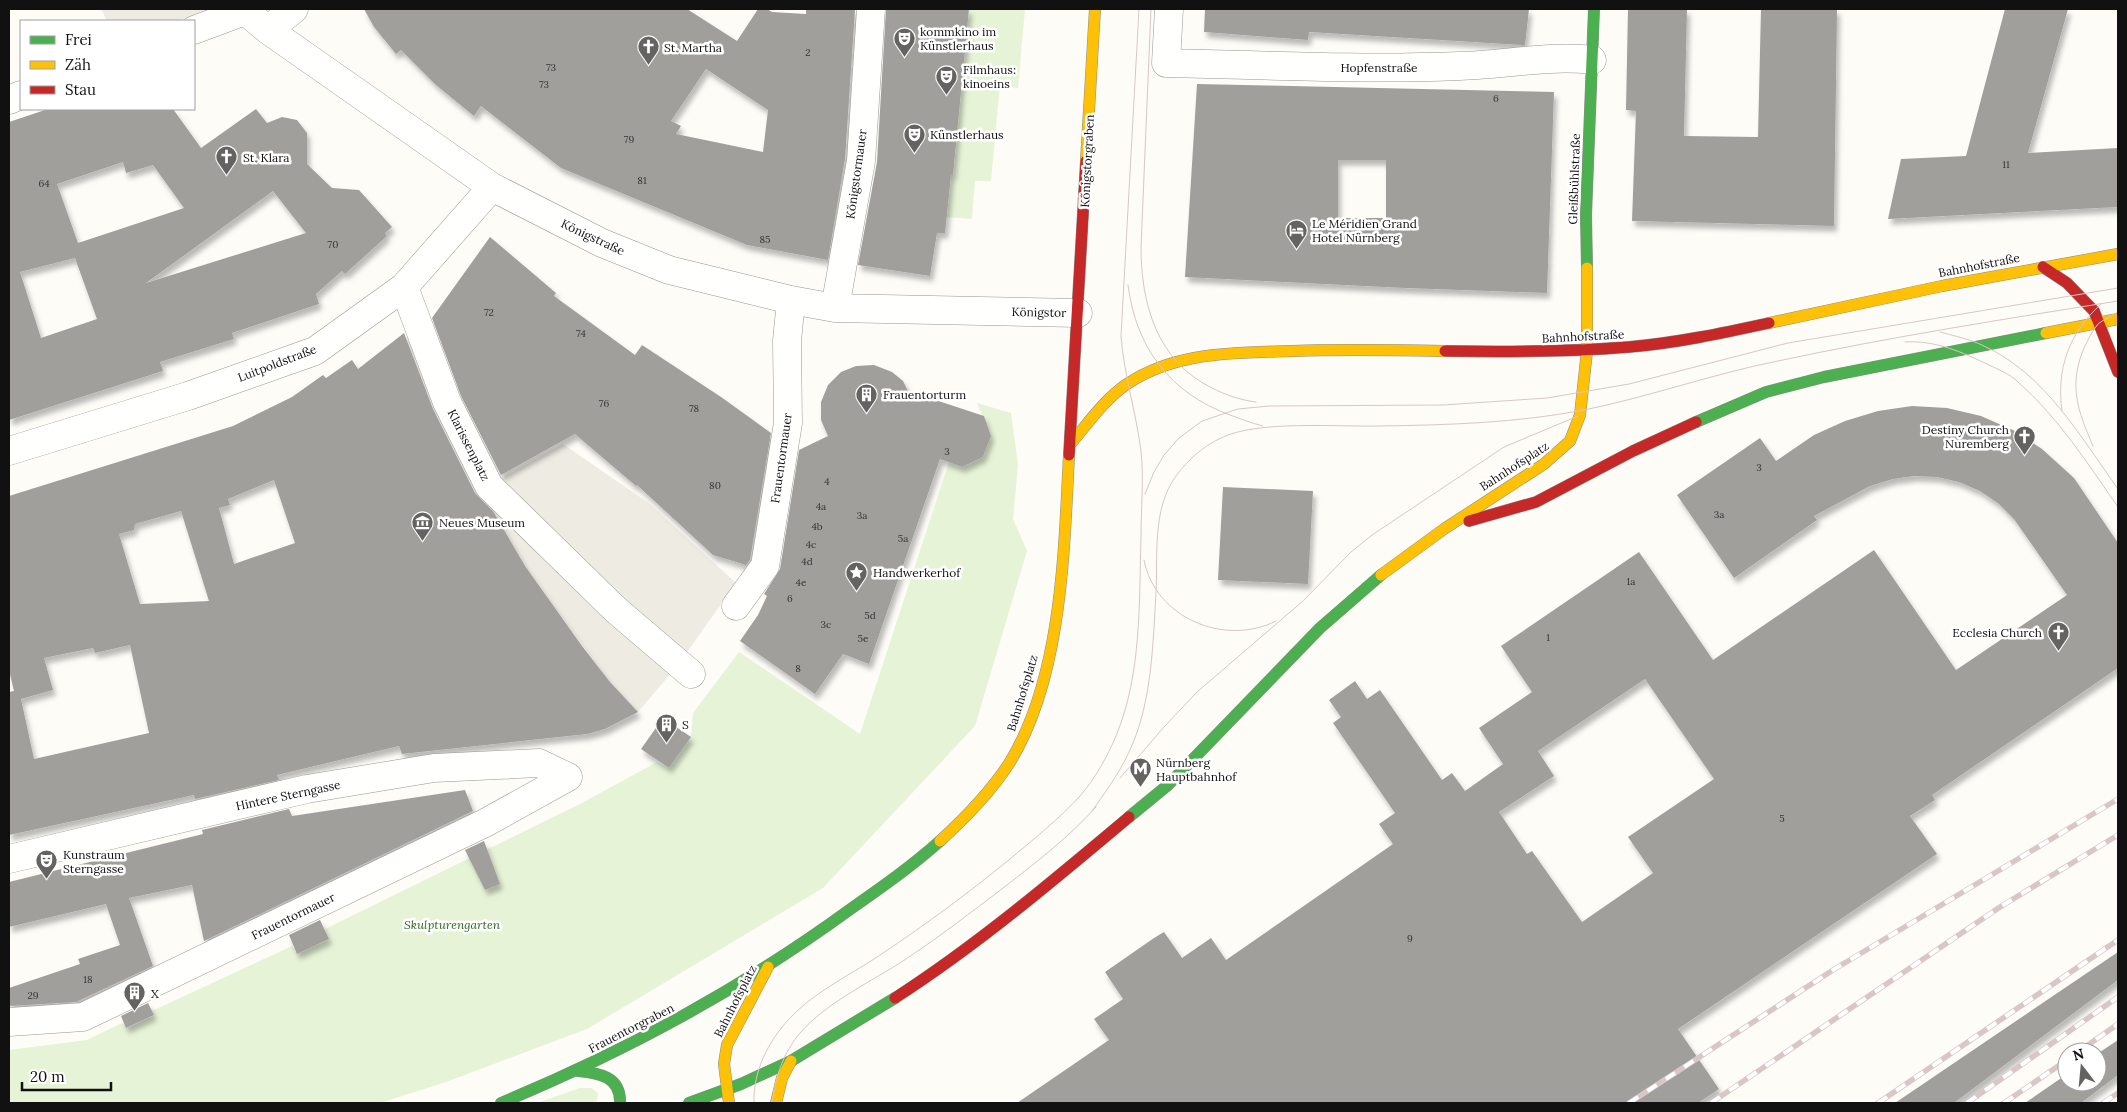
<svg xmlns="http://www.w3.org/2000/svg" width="2127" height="1112" font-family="Lora,serif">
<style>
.green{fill:#e7f3d7}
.plaza{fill:#edebe2}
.building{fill:#a19f9c;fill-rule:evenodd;filter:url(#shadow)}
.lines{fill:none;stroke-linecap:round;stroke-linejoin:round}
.street-casing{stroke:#979795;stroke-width:29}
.fast-casing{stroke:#8e8d8b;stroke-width:12}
.slow-casing{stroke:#8e8d8b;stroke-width:12}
.jam-casing{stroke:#8e8d8b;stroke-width:12}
.street{stroke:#fffffe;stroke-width:28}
.fast{stroke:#4caf50;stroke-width:11}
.slow{stroke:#ffc107;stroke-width:11}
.jam{stroke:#c62828;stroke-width:11}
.tram{stroke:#d9c6c7;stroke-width:1}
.rail-casing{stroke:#d9c6c7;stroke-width:5.5}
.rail{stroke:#fff;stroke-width:4;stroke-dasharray:11;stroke-linecap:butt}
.labels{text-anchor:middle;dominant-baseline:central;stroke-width:5;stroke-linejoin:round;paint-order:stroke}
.number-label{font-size:10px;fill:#353434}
.poi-label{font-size:12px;fill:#111;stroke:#fff;text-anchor:start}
.street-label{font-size:12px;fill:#111;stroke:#fff}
.park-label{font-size:12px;font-style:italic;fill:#2f6b1f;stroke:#fff}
</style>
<defs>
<filter id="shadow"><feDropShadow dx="3" dy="5.5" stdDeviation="2.5" flood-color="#0004"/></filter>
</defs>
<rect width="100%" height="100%" fill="#fdfcf7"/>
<path class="green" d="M 969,9 L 1025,9 L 1018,88 L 1000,85 L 991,181 L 975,181 L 972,219 L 946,217 L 951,175 L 953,175 Z
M 977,403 L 1011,413 L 1018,465 L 1013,519 L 1027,551 L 975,726 L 823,888 L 587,1029 L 446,1082 L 380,1103 L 9,1103 L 9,1050 L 87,1040 L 122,1023 L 127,1028 L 153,1016 L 152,1011 L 292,946 L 298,953 L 328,940 L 325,929 L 582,803 L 657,762 L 669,768 L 691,737 L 693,713 L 739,652 L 860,734 L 949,462 L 962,467 L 983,457 L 991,436 Z
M 580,1088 L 591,1088 L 598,1093 L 597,1101 L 590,1103 L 537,1103 Z"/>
<path class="plaza" d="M 101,9 L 216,9 L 177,21 L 107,21 Z
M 563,444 L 650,504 L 736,583 L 678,665 L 638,712 L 610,682 L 554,607 L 525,566 L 481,490 Z"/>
<path class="building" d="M 364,9 L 687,9 L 737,41 L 758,9 L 767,9 L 772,12 L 806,14 L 806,9 L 855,9 L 845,159 L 828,260 L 747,245 L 561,168 L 481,106 L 474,116 L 436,85 L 401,50 L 396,54 L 374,27 ZM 706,69 L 768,110 L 763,152 L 676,134 L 681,126 L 671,121 Z
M 886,9 L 969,9 L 953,175 L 951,175 L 945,233 L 937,233 L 930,276 L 858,265 L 877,162 Z
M 1205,9 L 1529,9 L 1525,45 L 1522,45 L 1309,32 L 1308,40 L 1204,32 Z
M 1628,9 L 1687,9 L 1684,136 L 1758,137 L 1761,9 L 1837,9 L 1834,226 L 1632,221 L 1636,111 L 1626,110 Z
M 2005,9 L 2068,9 L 2028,153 L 2118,148 L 2118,207 L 1888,219 L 1901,159 L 1966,156 Z
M 1197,84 L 1554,92 L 1547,293 L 1405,288 L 1185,277 ZM 1338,160 L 1386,160 L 1386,218 L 1338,218 Z
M 48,109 L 173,109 L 201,148 L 256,109 L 267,123 L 282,117 L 297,120 L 307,133 L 307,164 L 332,188 L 359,190 L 392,227 L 385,233 L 387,236 L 345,274 L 342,271 L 316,294 L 319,304 L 232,333 L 234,339 L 160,362 L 163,371 L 9,420 L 9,122 ZM 123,162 L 126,173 L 153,165 L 184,208 L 78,243 L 57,184 ZM 273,191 L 306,233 L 146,283 ZM 75,258 L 97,319 L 41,338 L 20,272 Z
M 490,237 L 556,293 L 554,296 L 635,355 L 642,345 L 721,397 L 771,433 L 750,560 L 746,565 L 713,555 L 637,485 L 636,486 L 575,434 L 501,475 L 461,396 L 432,318 Z
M 404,333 L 433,409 L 475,493 L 493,511 L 525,566 L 582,646 L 610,682 L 638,712 L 605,729 L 587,734 L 402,754 L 399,746 L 277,775 L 279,780 L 195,799 L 194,795 L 9,835 L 9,692 L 14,691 L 9,670 L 9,496 L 233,426 L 292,397 L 323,375 L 326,378 L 352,360 L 358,369 ZM 274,480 L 295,543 L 234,564 L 219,508 L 230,505 L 228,499 ZM 181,511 L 209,601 L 140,604 L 119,534 L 134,530 L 135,524 ZM 130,645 L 149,733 L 34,759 L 21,699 L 53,690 L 44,658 L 93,648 L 95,653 Z
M 874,365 L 892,372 L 903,381 L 908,391 L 984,416 L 991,436 L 983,457 L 962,467 L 940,459 L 869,664 L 843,654 L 815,694 L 740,641 L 758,615 L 767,596 L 764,594 L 780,569 L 799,450 L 828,436 L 821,420 L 821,402 L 828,385 L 841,372 L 856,366 Z
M 1912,406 L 1947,408 L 1981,416 L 2013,430 L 2042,449 L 2074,478 L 2118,543 L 2118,668 L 1932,795 L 1935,800 L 1910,816 L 1937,854 L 1678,1029 L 1719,1089 L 1698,1103 L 1017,1103 L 1109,1040 L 1094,1019 L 1123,999 L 1105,972 L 1154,938 L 1164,932 L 1182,958 L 1211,938 L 1226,960 L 1393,844 L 1379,824 L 1395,813 L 1333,723 L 1341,717 L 1329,700 L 1355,681 L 1367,699 L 1380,690 L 1442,780 L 1452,773 L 1465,791 L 1503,764 L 1479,728 L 1532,692 L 1501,646 L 1639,552 L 1713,660 L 1874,550 L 1956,670 L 2067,595 L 2014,519 L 1999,504 L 1980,491 L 1959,482 L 1937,477 L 1914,476 L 1893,479 L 1870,486 L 1814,516 L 1817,520 L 1734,578 L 1677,495 L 1760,438 L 1776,461 L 1814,435 L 1845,421 L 1878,411 ZM 1645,679 L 1714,779 L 1628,837 L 1653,873 L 1582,922 L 1532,851 L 1527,854 L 1499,812 L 1554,776 L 1538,751 Z
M 1223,487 L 1313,491 L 1308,584 L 1218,580 Z
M 663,718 L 691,737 L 669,768 L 641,749 Z
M 465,790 L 473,811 L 204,941 L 192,885 L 129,898 L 153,966 L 76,1002 L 9,1006 L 9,988 L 80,964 L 78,959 L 120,945 L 106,904 L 9,927 L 9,882 L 203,834 L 202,830 L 289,809 L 292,816 Z
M 484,841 L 500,884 L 485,890 L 465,850 Z
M 320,920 L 329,939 L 297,954 L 289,935 Z
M 2118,952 L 2118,980 L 1954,1103 L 1895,1103 Z
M 148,1003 L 154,1015 L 126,1028 L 121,1016 Z
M 2118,1040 L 2118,1075 L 2081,1103 L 2025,1103 L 2067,1074 L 2067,1082 L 2097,1082 L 2097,1054 Z"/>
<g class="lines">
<defs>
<path id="street" d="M 243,9 L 268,30 L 492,187 L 602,243 L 669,270 L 791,300 L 835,308 L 1078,313
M 1169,9 L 1166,63 C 1263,65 1361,70 1459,66 C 1504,65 1547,55 1592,60
M 194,30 L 245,11
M 268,30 L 294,9
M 9,100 L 21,95
M 404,287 L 447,402 L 489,486 L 616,610 L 691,674
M 835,308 L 861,161 L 871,9
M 9,451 L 188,396 L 315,351 L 404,287 L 492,187
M 736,606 L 765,566 L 788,423 L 787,341 L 791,300
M 9,859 L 307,789 L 434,768 L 539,763 L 568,777
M 9,1022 L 83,1017 L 485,823 L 568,777"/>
<path id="fast" d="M 1587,268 L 1586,215 L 1594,9
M 1696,422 L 1766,392 L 1824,377 L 2046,333
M 1129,817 L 1168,785 L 1320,628 L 1381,575
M 578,1071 C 600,1073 621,1077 620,1103
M 501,1103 C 628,1050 741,989 852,908 C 882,887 912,866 940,841
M 689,1103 L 741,1084 L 791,1061 L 895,998"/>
<path id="slow" d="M 1086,161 L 1095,9
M 1769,323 L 1942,286 L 2118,254
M 2046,333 L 2118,319
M 1072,442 C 1089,422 1105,399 1127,384 C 1177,351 1235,353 1293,351 C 1344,349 1394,350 1445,351
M 1381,575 L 1444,529 L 1544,464 L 1570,441 L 1580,415 L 1587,351 L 1587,268
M 940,841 C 966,817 991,792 1010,762 C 1062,677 1064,552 1069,455
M 729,1103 L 724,1064 L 727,1045 L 768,967
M 776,1103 L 782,1078 L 791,1061"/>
<path id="jam" d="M 2043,267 L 2067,283 L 2094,311 L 2118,372
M 1445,351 C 1507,352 1568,352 1629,347 C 1676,343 1723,333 1769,323
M 1069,455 L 1086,161
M 1469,521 L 1536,502 L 1633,451 L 1696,422
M 895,998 C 977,945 1053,881 1129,817"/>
</defs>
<use href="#street" class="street-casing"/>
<use href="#fast" class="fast-casing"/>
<use href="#slow" class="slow-casing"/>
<use href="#jam" class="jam-casing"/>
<use href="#street" class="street"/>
<use href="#fast" class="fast"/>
<use href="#slow" class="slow"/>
<use href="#jam" class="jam"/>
<path class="tram" d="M 1151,9 L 1141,247 C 1141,304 1157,361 1212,388 C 1226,395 1240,400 1256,402
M 1128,285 C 1136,348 1170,393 1230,415 C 1241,419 1251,423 1263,426
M 1940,332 C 1954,336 1970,339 1984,346 C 2045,374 2080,436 2118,489
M 1905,342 C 1935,340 1962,352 1989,365 C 1999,370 2010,374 2018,382 C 2058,417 2088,464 2118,507
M 2062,411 C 2056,369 2069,333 2101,304
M 2093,446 C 2078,411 2068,386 2084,348 C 2088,340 2092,331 2098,324 C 2104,319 2112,316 2118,312
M 1145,494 L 1154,472 L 1164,455 L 1179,438 L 1202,421 L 1238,409 L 1269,406 L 1443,405 L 1547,398 L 1629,384 L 1788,343 L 2118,288
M 1144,560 C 1155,618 1225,647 1276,621
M 1120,778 L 1164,727 L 1197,692 L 1303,601 L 1351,552 L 1372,535 L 1504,447 L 1578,416
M 1092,811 C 1107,790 1123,768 1133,743 C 1152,697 1153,642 1156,593 C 1158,554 1152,509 1176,476 C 1187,461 1203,446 1221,438 C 1257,420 1337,427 1379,426 C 1448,425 1516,423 1584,410 C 1649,397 1712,374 1778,361 C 1890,337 2005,319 2118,301
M 754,1103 C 753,1071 768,1042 789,1019 C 812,994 846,977 874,959 C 921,928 966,895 1010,859 C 1034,839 1059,819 1080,796 C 1095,779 1107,757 1116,736 C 1142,673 1139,602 1141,536 C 1141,508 1144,480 1141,451 C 1136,412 1124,375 1121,336 L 1139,9
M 772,1103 C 775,1078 783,1053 800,1033 C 827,1002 871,982 906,959 C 941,936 974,910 1007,885 C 1038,861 1070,836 1096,807"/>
<defs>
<path id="rail" d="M 2078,1052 L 2118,1024
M 1629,1103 L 1833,970 L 2118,799
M 1711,1103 L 2000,907 L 2118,835
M 1878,1103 L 2118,940
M 1967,1103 L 2118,997
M 2004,1103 L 2067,1060
M 2103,1103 L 2118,1093"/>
</defs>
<use href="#rail" class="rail-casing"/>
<use href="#rail" class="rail"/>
</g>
<defs>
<symbol id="theatre-pin" viewBox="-11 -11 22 30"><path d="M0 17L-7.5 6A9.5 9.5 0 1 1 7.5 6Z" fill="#646362" stroke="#fff"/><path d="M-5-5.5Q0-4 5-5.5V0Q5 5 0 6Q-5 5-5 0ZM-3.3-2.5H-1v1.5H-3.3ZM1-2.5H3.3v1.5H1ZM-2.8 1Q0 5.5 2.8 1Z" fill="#fff"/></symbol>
<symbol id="church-pin" viewBox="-11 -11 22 30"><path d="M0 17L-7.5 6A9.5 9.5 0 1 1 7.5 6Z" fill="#646362" stroke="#fff"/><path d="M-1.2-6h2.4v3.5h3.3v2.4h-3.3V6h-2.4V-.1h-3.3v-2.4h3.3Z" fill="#fff"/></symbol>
<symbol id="hotel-pin" viewBox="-11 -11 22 30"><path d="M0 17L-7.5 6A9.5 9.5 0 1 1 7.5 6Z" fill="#646362" stroke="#fff"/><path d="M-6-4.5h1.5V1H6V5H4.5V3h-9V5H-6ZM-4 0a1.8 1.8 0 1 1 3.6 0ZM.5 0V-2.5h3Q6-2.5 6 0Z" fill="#fff"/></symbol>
<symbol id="building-pin" viewBox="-11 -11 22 30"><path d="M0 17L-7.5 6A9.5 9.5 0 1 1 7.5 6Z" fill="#646362" stroke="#fff"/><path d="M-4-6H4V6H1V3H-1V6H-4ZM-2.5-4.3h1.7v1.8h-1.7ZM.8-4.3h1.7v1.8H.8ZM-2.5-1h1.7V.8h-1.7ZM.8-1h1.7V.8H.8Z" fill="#fff"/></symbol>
<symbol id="museum-pin" viewBox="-11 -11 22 30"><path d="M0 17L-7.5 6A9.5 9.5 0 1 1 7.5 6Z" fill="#646362" stroke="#fff"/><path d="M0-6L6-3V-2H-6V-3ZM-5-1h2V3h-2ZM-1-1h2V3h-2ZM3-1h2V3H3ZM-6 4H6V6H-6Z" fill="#fff"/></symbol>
<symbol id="sight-pin" viewBox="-11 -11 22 30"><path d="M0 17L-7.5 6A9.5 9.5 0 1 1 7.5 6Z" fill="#646362" stroke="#fff"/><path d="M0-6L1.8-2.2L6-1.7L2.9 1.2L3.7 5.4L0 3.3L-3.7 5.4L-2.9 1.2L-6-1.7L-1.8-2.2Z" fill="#fff"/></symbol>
<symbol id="metro-pin" viewBox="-11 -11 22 30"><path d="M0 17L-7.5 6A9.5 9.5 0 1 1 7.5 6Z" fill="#646362" stroke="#fff"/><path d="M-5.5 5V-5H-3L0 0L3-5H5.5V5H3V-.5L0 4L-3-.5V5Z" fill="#fff"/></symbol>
</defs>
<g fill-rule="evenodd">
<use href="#theatre-pin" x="892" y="26" width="25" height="34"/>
<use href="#church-pin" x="636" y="34" width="25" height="34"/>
<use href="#theatre-pin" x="934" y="64" width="25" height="34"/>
<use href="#theatre-pin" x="902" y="122" width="25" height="34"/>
<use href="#church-pin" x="214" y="144" width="25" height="34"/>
<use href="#hotel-pin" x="1284" y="218" width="25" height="34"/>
<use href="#building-pin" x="854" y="382" width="25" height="34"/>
<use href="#church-pin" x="2012" y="424" width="25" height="34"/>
<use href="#museum-pin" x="410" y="510" width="25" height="34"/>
<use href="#sight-pin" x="844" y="560" width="25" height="34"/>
<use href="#church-pin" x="2046" y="620" width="25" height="34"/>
<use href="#building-pin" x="654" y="712" width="25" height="34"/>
<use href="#metro-pin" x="1128" y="756" width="25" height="34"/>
<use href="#theatre-pin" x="34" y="848" width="25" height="34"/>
<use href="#building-pin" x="122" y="980" width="25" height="34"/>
</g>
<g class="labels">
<g class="number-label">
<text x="808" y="52">2</text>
<text x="551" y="67">73</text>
<text x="544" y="84">73</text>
<text x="1496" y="98">6</text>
<text x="629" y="139">79</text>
<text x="2006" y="164">11</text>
<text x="642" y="180">81</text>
<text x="44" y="183">64</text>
<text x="765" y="239">85</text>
<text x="333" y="244">70</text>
<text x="489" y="312">72</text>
<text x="581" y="333">74</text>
<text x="604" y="403">76</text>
<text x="694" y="408">78</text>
<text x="947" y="451">3</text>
<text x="1759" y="467">3</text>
<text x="827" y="481">4</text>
<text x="715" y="485">80</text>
<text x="821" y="506">4a</text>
<text x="1719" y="514">3a</text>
<text x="862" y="515">3a</text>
<text x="817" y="526">4b</text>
<text x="903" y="538">5a</text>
<text x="811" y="544">4c</text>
<text x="807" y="561">4d</text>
<text x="1631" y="581">1a</text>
<text x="801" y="582">4e</text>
<text x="790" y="598">6</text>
<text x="870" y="615">5d</text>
<text x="826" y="624">3c</text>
<text x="1548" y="637">1</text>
<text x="863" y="638">5e</text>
<text x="798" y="668">8</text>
<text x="1782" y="818">5</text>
<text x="1410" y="938">9</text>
<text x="88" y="979">18</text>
<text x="33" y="995">29</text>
</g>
<g class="poi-label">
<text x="920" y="31">kommkino im<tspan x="920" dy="14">Künstlerhaus</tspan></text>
<text x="664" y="47">St. Martha</text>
<text x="963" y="69">Filmhaus:<tspan x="963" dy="14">kinoeins</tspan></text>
<text x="930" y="134">Künstlerhaus</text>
<text x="243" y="157">St. Klara</text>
<text x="1312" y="223">Le Méridien Grand<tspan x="1312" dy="14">Hotel Nürnberg</tspan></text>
<text x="883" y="394">Frauentorturm</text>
<text x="2009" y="429" text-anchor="end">Destiny Church<tspan x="2009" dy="14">Nuremberg</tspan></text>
<text x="439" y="522">Neues Museum</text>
<text x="873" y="572">Handwerkerhof</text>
<text x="2042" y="632" text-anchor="end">Ecclesia Church</text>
<text x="682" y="724">S</text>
<text x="1156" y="762">Nürnberg<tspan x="1156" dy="14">Hauptbahnhof</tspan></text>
<text x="63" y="854">Kunstraum<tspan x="63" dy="14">Sterngasse</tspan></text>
<text x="151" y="993">X</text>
</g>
<g class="street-label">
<text x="1379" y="67">Hopfenstraße</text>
<text transform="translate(1087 161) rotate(-87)">Königstorgraben</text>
<text transform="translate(856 174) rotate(-82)">Königstormauer</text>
<text transform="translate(1574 179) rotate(-88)">Gleißbühlstraße</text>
<text transform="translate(593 237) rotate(25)">Königstraße</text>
<text transform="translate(1979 265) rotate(-11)">Bahnhofstraße</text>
<text transform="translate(1039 312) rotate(1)">Königstor</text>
<text transform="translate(1583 336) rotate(-3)">Bahnhofstraße</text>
<text transform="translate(277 363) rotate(-21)">Luitpoldstraße</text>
<text transform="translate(469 445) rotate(63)">Klarissenplatz</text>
<text transform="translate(781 458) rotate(-82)">Frauentormauer</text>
<text transform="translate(1514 466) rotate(-33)">Bahnhofsplatz</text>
<text transform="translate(1022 693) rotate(-73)">Bahnhofsplatz</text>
<text transform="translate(288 795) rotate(-12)">Hintere Sterngasse</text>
<text transform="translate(293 916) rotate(-26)">Frauentormauer</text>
<text transform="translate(735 1001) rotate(-63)">Bahnhofsplatz</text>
<text transform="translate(631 1028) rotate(-27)">Frauentorgraben</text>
</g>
<g class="park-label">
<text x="452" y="924">Skulpturengarten</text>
</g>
</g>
<rect width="2127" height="1112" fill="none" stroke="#111111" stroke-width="20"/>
<rect x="20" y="20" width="175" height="90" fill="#ffffff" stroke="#a0a0a0"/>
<rect x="30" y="36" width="25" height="8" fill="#4caf50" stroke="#a0a0a0"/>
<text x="65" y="45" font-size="15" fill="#111111">Frei</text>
<rect x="30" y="61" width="25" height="8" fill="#ffc107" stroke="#a0a0a0"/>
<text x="65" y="70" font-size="15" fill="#111111">Zäh</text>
<rect x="30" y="86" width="25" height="8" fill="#c62828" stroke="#a0a0a0"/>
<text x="65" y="95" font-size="15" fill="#111111">Stau</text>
<g transform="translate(2082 1067) rotate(344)"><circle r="24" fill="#ffffff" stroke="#a0a0a0"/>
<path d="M0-4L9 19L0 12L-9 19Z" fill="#646362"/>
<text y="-8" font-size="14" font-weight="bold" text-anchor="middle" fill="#111111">N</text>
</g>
<path d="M22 1082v8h89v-8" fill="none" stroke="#111111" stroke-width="2.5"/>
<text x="30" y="1082" font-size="15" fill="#111111" stroke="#ffffff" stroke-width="4" paint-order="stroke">20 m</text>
</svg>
